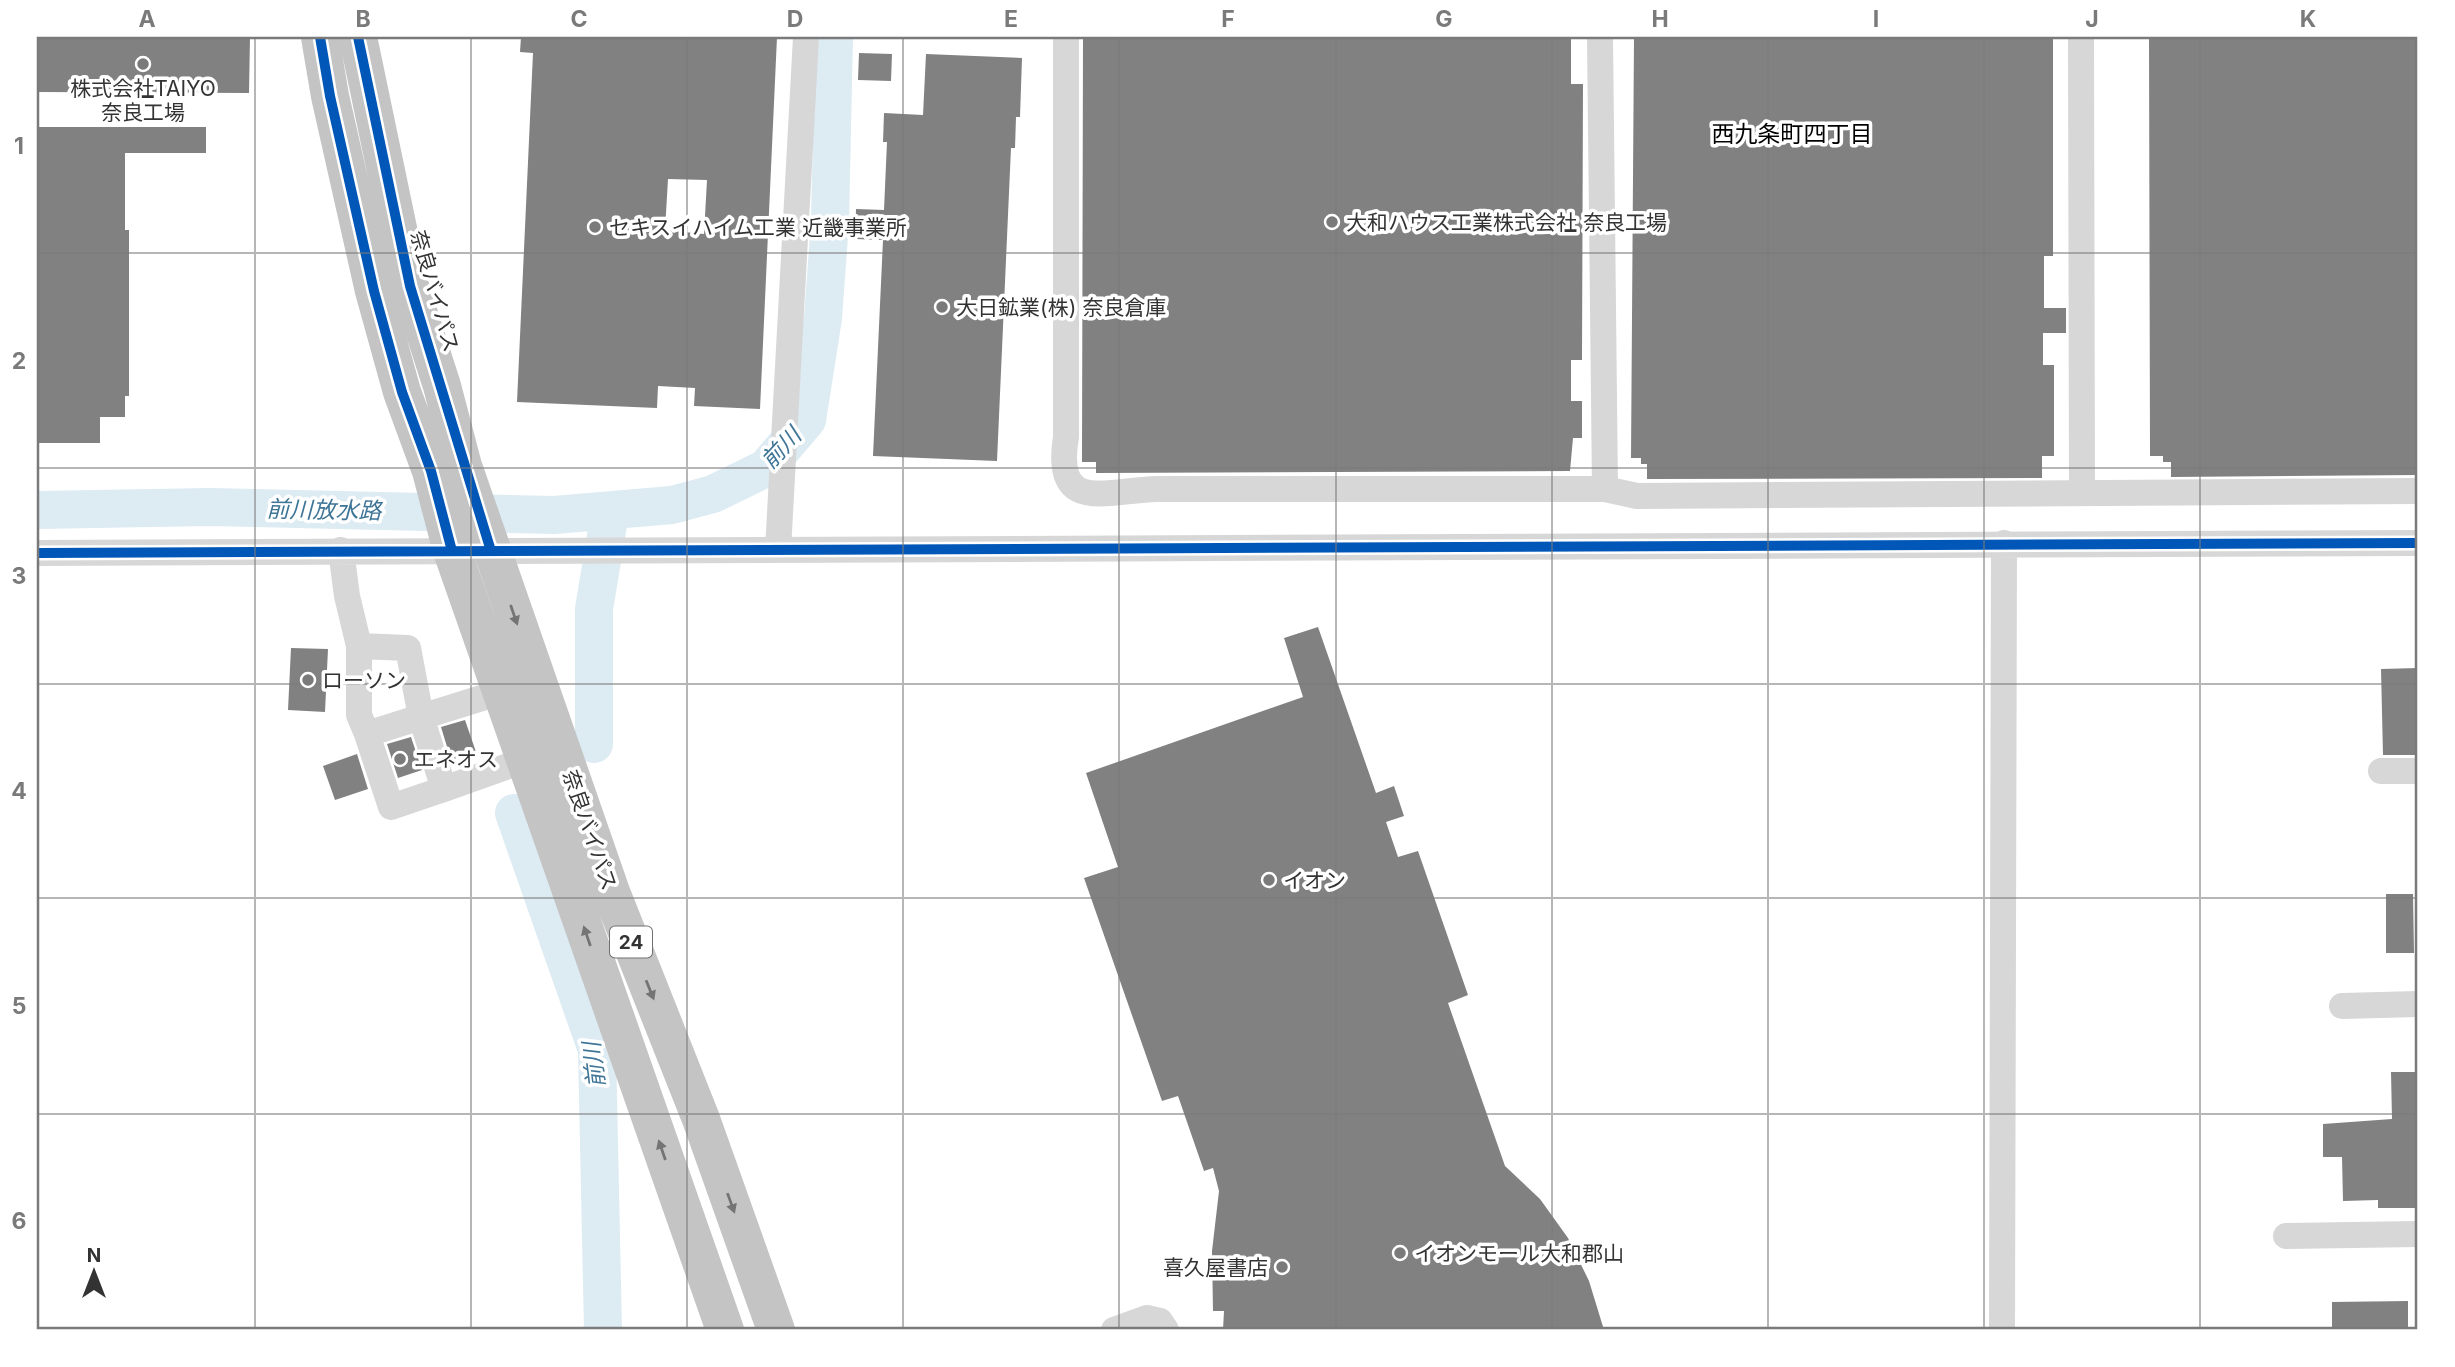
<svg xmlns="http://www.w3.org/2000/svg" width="2455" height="1367" font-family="Inter,'Noto Sans JP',sans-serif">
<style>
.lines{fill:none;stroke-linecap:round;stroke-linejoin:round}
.river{stroke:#ddebf3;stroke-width:38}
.building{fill:#818181;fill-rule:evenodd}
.minor{stroke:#d7d7d7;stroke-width:26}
.highway{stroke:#c4c4c4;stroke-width:38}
.cycleway-casing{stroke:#fff;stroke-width:15}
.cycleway{stroke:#0057b8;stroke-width:10}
.oneway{fill:#747474}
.grid{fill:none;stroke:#7a7a7a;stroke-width:2;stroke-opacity:0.55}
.poi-dot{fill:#7a7a7a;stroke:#fff;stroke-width:2.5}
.labels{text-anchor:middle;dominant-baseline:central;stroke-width:7;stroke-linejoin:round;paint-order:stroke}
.shield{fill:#fff;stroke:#707070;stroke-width:2}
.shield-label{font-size:19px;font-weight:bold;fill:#333}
.poi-label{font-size:21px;fill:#333;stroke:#fff;text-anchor:start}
.street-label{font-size:21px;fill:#333;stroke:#fff}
.neighbourhood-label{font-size:23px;fill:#000;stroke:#fff}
.water-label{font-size:23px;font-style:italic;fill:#3f7597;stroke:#fff}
.neatline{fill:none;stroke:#7a7a7a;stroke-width:2.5}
.grid-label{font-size:23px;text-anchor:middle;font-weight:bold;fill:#7a7a7a}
</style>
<rect width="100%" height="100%" fill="#fff"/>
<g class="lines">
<path class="river" d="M 37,510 L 209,507 L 554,515 L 672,505 L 713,494 L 766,468 L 807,420 L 823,318 L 830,222 L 834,37
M 594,744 L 594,609 L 610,512
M 514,813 L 597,1050 L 603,1330"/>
</g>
<path class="building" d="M 37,37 L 250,37 L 249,93 L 37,92 Z
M 521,37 L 777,37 L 760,409 L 694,406 L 695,388 L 658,386 L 657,408 L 517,402 L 533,53 L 520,52 ZM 668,179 L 707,180 L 704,234 L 665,230 Z
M 1083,37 L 1571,37 L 1571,84 L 1583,84 L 1582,360 L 1571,360 L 1571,401 L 1582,401 L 1582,438 L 1573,438 L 1570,471 L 1096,473 L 1096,462 L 1082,462 Z
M 1634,37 L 2053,37 L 2053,256 L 2044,256 L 2044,308 L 2066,308 L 2066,333 L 2043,333 L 2043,365 L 2054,365 L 2054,456 L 2042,456 L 2042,478 L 1647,479 L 1647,464 L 1641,464 L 1641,458 L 1631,458 Z
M 2149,37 L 2418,37 L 2418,475 L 2171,477 L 2171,462 L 2163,462 L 2163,456 L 2150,456 Z
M 859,53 L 892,54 L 891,81 L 858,80 Z
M 926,54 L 1022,58 L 1020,117 L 1016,117 L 1015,148 L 1011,148 L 997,461 L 873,456 L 883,240 L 855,239 L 856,209 L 884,210 L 887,142 L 883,142 L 884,113 L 923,115 Z
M 37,127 L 206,127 L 206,153 L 125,153 L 125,230 L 129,230 L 129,396 L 125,396 L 125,417 L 100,417 L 100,443 L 37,443 Z
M 1318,627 L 1376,793 L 1394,786 L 1404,816 L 1386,822 L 1398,857 L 1418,851 L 1468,995 L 1448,1003 L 1505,1166 L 1540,1199 L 1568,1238 L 1589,1281 L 1604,1330 L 1223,1330 L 1224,1311 L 1213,1311 L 1212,1251 L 1219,1191 L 1213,1168 L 1204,1171 L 1178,1096 L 1162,1101 L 1084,878 L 1118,867 L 1086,773 L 1303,697 L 1284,638 Z
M 291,648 L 328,649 L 325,712 L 288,710 Z
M 2418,668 L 2418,755 L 2383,755 L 2381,669 Z
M 465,720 L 476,752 L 451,760 L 441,727 Z
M 411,737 L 422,770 L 398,778 L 387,744 Z
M 357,754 L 368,789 L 335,800 L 323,766 Z
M 2386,894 L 2413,894 L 2414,953 L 2386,953 Z
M 2391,1072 L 2418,1072 L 2418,1208 L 2378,1208 L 2378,1200 L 2343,1201 L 2342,1157 L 2323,1157 L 2323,1124 L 2392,1119 Z
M 2408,1301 L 2408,1330 L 2332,1330 L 2332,1302 Z"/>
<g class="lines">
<path class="minor" d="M 1066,37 L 1066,437 C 1053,515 1107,490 1157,489 L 1605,489 L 1600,37
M 2081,37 L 2082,493
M 1605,489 L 1637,496 L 2418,491
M 341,550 L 347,596 L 359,646 L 408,648 L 421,717 L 501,692
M 778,550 L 806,37
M 37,553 L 2418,543
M 359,646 L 359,715 L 367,734 L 421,717 L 444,789 L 525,760
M 367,734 L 391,807 L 444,789
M 2381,771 L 2418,771
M 2342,1006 L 2418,1004
M 2286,1236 L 2418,1234
M 1114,1330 L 1147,1318 L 1160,1321 L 1166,1330
M 2002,1330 L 2004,543"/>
<path class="highway" d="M 320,37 L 330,96 L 374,291 L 402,392 L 431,471 L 452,551 L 725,1330
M 358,37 L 410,286 L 442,386 L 463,466 L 611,892 L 701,1119 L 776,1330"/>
<defs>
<path id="cycleway" d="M 320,37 L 330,96 L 374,291 L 402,392 L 431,471 L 452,551
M 358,37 L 410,286 L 491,551
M 37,553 L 2418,543"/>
</defs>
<use href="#cycleway" class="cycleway-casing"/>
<use href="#cycleway" class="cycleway"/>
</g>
<defs><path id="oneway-solid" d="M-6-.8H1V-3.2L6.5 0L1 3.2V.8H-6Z" transform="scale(1.75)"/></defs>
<g class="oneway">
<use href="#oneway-solid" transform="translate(514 615) rotate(71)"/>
<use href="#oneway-solid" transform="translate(587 936) rotate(-109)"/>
<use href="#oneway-solid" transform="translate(650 990) rotate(68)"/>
<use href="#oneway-solid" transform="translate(662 1150) rotate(-109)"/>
<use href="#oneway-solid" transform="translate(731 1203) rotate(70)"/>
</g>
<path class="grid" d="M 255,37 L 255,1330M 471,37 L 471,1330M 687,37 L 687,1330M 903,37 L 903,1330M 1119,37 L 1119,1330M 1336,37 L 1336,1330M 1552,37 L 1552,1330M 1768,37 L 1768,1330M 1984,37 L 1984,1330M 2200,37 L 2200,1330M 37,253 L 2418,253M 37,468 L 2418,468M 37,684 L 2418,684M 37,898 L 2418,898M 37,1114 L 2418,1114"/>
<g class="poi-dot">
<circle cx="143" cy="64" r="7"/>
<circle cx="1332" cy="222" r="7"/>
<circle cx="595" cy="227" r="7"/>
<circle cx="942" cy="307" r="7"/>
<circle cx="308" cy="680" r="7"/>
<circle cx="400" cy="759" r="7"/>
<circle cx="1269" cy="880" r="7"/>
<circle cx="1400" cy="1253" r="7"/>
<circle cx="1282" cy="1267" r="7"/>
</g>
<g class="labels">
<rect class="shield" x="610" y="926.5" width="42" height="31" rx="5"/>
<g class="shield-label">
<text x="631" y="942">24</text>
</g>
<g class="poi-label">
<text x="143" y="88" text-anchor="middle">株式会社TAIYO<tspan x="143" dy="24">奈良工場</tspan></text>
<text x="1346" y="222">大和ハウス工業株式会社 奈良工場</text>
<text x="609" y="227">セキスイハイム工業 近畿事業所</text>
<text x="956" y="307">大日鉱業(株) 奈良倉庫</text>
<text x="322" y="680">ローソン</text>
<text x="414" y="759">エネオス</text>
<text x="1283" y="880">イオン</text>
<text x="1414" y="1253">イオンモール大和郡山</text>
<text x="1268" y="1267" text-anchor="end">喜久屋書店</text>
</g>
<g class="street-label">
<text transform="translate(435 291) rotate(74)">奈良バイパス</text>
<text transform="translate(590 830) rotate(71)">奈良バイパス</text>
</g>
<g class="neighbourhood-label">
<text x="1792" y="134">西九条町四丁目</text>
</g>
<g class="water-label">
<text transform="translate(781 448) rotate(-47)">前川</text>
<text transform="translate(324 510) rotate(1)">前川放水路</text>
<text transform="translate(594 1065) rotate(-97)">前川</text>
</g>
</g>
<rect width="2455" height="1367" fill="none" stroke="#ffffff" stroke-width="77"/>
<g transform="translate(94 1272)" stroke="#ffffff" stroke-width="5" paint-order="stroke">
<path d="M0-5L12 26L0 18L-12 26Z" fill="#333333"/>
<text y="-10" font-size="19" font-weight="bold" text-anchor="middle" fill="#333333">N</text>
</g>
<rect x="38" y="38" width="2378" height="1290" class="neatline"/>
<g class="grid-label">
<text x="147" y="27">A</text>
<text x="363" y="27">B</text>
<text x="579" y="27">C</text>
<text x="795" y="27">D</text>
<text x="1011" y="27">E</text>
<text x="1228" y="27">F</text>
<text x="1444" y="27">G</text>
<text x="1660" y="27">H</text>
<text x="1876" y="27">I</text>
<text x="2092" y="27">J</text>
<text x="2308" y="27">K</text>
<text x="19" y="154">1</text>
<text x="19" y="369">2</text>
<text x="19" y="584">3</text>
<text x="19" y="799">4</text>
<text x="19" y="1014">5</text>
<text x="19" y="1229">6</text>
</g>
</svg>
